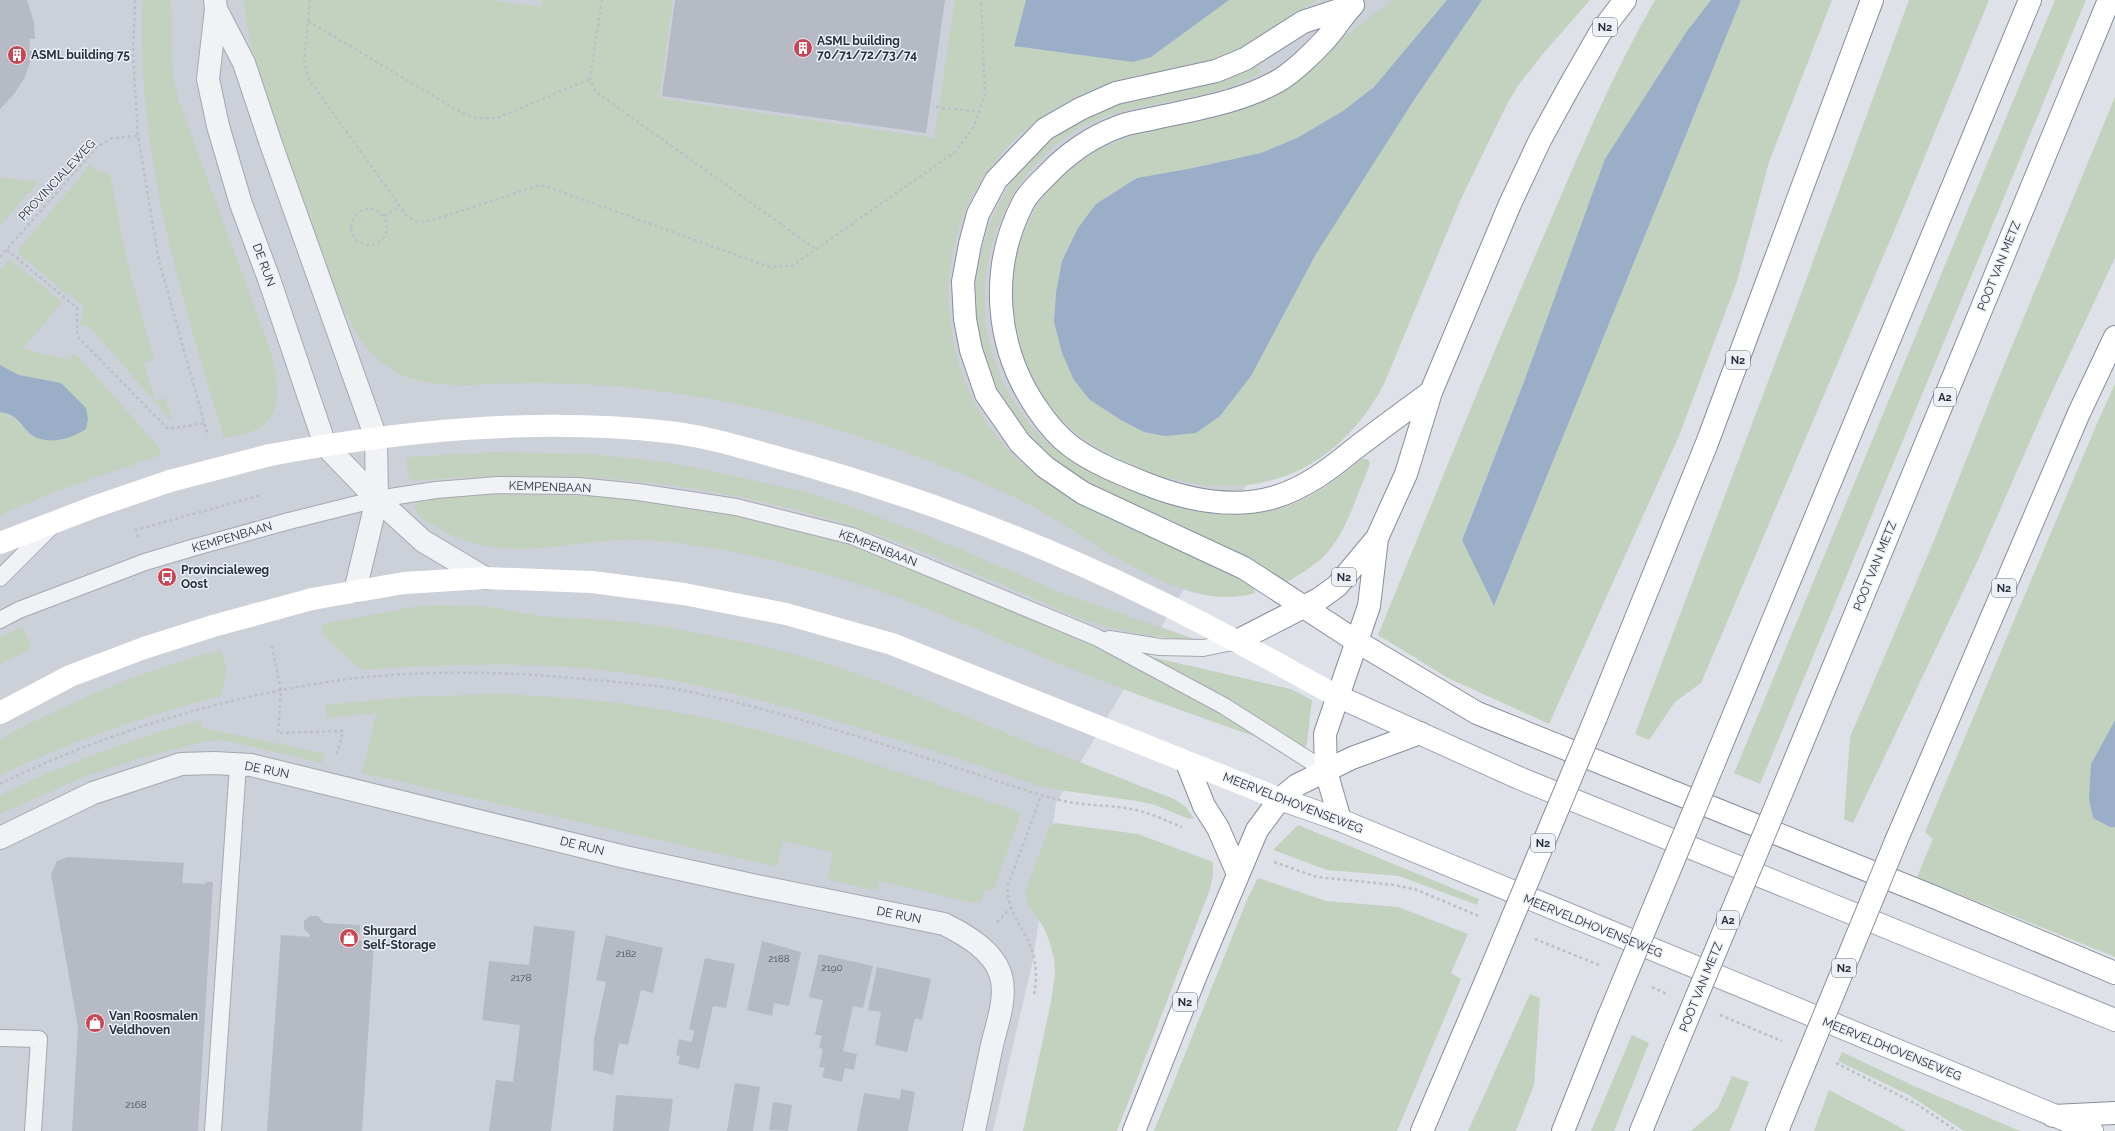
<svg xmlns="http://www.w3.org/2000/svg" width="2115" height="1131" font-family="Raleway,sans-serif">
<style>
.built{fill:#ccd0d9}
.green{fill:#c3d1bf}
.water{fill:#9aaec7}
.building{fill:#b5bac4}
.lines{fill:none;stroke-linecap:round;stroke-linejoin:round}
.service-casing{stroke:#a4a8b1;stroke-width:18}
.minor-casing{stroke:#a4a8b1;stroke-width:24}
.tertiary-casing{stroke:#a4a8b1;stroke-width:24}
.primary-casing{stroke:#9ea5b3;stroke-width:24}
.trunk-casing{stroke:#868e9d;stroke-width:24}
.motorway-casing{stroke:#868e9d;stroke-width:24}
.path{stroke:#bdbfc6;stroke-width:2.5;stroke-dasharray:3 3;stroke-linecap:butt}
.service{stroke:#f1f2f6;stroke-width:16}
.minor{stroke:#f1f2f6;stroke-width:22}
.tertiary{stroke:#f1f2f6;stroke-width:22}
.secondary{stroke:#fff;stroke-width:22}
.primary{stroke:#fff;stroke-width:22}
.trunk{stroke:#fff;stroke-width:22}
.motorway{stroke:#fff;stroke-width:22}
.service-bridge-casing{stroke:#a4a8b1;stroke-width:18;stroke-linecap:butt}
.trunk-bridge-casing{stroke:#868e9d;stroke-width:24;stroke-linecap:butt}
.motorway-bridge-casing{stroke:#868e9d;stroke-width:24;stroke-linecap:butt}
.service-bridge{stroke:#f1f2f6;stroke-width:16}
.secondary-bridge{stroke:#fff;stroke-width:22}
.trunk-bridge{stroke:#fff;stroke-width:22}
.motorway-bridge{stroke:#fff;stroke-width:22}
.labels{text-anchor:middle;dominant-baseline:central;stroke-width:3;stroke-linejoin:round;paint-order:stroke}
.number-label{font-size:10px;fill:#4b5260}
.shield{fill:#edf0f5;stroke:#636975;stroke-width:1}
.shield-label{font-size:11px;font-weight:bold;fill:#282f3e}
.poi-label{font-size:12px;font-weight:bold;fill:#282f3e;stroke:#edf0f5;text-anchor:start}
.street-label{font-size:12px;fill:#282f3e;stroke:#edf0f5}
</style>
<rect width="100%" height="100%" fill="#dee1e7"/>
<path class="built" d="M 0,0 L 1560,0 L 1324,355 L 1056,803 L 1033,960 L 993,1131 L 0,1131 Z"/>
<path class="green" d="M 142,0 L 171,0 L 173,77 L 179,101 L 272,355 C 277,381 286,416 255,430 C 246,434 234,436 224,438 C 180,294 137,153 142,0 Z
M 243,0 L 491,0 L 541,7 L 542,0 L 673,0 L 659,98 L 934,138 L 955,0 L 1026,0 L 1014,45 L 1151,57 L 1229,0 L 1317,0 C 1290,17 1255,45 1226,56 C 1187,70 1145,71 1107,84 C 1003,118 935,216 951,326 C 962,406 1002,456 1069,498 L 1232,575 L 1254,588 L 1255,593 C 1176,616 1085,530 1016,498 C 958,471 899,448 838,430 C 777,411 714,398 651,390 C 612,385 572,383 532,383 C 486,382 424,395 385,365 C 346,336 329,271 312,226 C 284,152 254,79 243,0 Z
M 1392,0 L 1447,0 L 1374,87 L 1343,111 L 1297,138 L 1261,153 L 1193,168 L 1137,178 L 1096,204 L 1078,228 L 1062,261 L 1056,293 L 1054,322 L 1090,400 L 1121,420 L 1144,432 L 1220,416 L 1251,376 L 1316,254 L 1412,103 L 1482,0 L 1590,0 L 1542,55 L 1517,87 L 1504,110 L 1461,199 L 1384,384 C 1329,488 1227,511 1124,461 C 1096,447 1069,432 1050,408 C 1000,343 997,243 1056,182 C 1069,168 1085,158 1101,148 L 1298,73 Z
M 1655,0 L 1711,0 L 1687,31 L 1525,379 L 1462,539 L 1494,606 L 1741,0 L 1832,0 L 1769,162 L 1737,281 L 1679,436 L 1549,724 L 1448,678 L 1378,635 C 1433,501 1487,366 1545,233 C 1579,154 1612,75 1655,0 Z
M 1909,0 L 1989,0 L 1900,217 L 1701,683 L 1675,702 L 1649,740 L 1635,734 L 1798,302 Z
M 2055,0 L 2086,0 L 1760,784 L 1734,773 Z
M 1257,66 L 1261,72 C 1241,83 1220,92 1197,96 C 1145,107 1097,109 1054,146 C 970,220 960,348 1036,431 C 1063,461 1100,476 1136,491 C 1180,510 1219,521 1268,511 C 1306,504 1333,482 1362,459 L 1367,459 L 1370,462 L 1369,467 C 1357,494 1345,537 1322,558 C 1312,567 1299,575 1287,582 C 1260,566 1233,550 1205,536 C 1162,514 1115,498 1074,473 C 1007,431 967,349 978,272 C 985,218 1013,167 1057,134 C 1117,89 1192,99 1257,66 Z
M 2115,97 L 2115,258 L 2049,398 L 1978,560 L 1853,823 L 1844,819 L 1850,737 L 1936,536 L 1995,387 Z
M 91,164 L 95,170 L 110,174 L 127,261 L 154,359 L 144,363 L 156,401 L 165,398 L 173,423 L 90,327 L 80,325 L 84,307 L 70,295 L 66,294 L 17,252 Z
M 0,177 L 38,182 L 0,226 Z
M 10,259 L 62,302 L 23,349 L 71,360 L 72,354 L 77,355 L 158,446 L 161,455 L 57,491 L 0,515 L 0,271 Z
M 2115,384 L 2115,720 L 2091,764 L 2110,827 L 2115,827 L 2115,957 L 1917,877 L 1933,839 L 1925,832 L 2098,421 Z
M 494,452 L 588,454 L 640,459 L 683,465 L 807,492 L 849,506 L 931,537 L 1067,595 L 1195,639 L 1192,642 C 1159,636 1124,633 1093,623 C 1071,616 1050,605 1029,596 C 974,573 918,548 860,529 C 717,481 564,467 414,481 L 409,478 L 406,461 L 409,457 Z
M 482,494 L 595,496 L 656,501 L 751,518 L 862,548 L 1104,646 L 1291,689 L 1312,700 L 1307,744 L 1302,750 L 1297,751 C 1219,724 1141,697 1064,666 C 1000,640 938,611 873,589 C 818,571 761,556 705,547 C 677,543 649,539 621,540 C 556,543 499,564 438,528 C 428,522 418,519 415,507 L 418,501 L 422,499 Z
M 440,605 L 490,607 L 540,616 L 620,621 L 668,627 L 754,644 L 794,654 L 833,665 L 910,693 L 1008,734 L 1174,799 L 1186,807 L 1194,818 L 1189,819 L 1155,805 L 1137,801 L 1052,789 L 1032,784 C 964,760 894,738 825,718 C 739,693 653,672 564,667 C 496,662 429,665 361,670 L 323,635 L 321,624 L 419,606 Z
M 23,627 L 31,646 L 30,650 L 0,664 L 0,637 Z
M 221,650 L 227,668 L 221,696 C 145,716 72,741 0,775 L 0,739 C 72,701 142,670 221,650 Z
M 499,694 C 546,696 594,699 640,706 C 771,725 897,772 1021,812 L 1020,817 L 993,891 L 985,889 L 981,901 L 973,903 L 880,881 L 877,891 L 830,880 L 828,876 L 833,852 L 783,841 L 778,863 L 773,866 L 362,773 L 376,713 L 327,718 L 325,705 L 406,697 Z
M 200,720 L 202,728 L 324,753 L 322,763 L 223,740 L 202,742 L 138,759 L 79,779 L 0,814 L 0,795 C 65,764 131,739 200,720 Z
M 1055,823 L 1138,834 L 1213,862 L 1213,874 L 1210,889 L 1117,1131 L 1023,1131 L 1051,1002 L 1055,974 L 1054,958 L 1049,940 L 1044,928 L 1028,905 L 1025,891 L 1050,826 Z
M 1298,825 L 1479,899 L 1477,905 L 1399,876 L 1327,870 L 1273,850 Z
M 1258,878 L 1326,901 L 1398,907 L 1468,934 L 1451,973 L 1461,979 L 1397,1131 L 1154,1131 L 1247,900 Z
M 1530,994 L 1540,998 L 1534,1085 L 1516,1131 L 1468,1131 Z
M 1632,1035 L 1649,1043 L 1614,1131 L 1591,1131 Z
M 1842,1052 L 1914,1086 L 2020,1131 L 1964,1131 L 1909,1095 L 1838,1061 Z
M 1732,1076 L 1749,1082 L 1730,1131 L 1691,1131 L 1718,1108 Z
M 1829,1090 L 1896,1125 L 1906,1131 L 1814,1131 Z"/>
<path class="water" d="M 1026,0 L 1229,0 L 1151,57 L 1133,62 L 1014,46 Z
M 1447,0 L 1482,0 L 1412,103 L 1316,254 L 1251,376 L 1220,416 L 1196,433 L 1165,436 L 1144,432 L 1121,420 L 1090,400 L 1074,380 L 1062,353 L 1054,322 L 1056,293 L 1062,261 L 1078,228 L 1096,204 L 1137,178 L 1193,168 L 1261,153 L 1297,138 L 1343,111 L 1374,87 Z
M 1711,0 L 1741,0 L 1494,606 L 1462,540 L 1525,379 L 1605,159 L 1687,31 Z
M 0,365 L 19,375 L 61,383 L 86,408 L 88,419 L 86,429 C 72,438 54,444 37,438 C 22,432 23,415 0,412 Z
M 2115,720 L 2115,827 L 2110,827 L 2093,818 L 2089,799 L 2091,764 Z"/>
<path class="building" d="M 0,0 L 27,0 L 34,22 L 35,39 L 30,39 L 29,51 L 34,51 L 25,77 L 14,94 L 0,109 Z
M 675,0 L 945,0 L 926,133 L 662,96 Z
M 68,857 L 184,863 L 182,883 L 205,884 L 205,882 L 213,882 L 198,1131 L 72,1131 L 78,1028 L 51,874 L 57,861 Z
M 310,916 L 318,916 L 324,923 L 360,925 L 359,940 L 374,942 L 362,1131 L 267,1131 L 281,935 L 310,937 L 310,935 L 304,929 L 304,921 Z
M 534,926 L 575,931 L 551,1131 L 489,1131 L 496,1080 L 513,1082 L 520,1025 L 482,1020 L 489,961 L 529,965 Z
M 606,935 L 663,948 L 653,993 L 641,990 L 628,1045 L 619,1043 L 613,1075 L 593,1070 L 594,1039 L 606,982 L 596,980 Z
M 762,941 L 801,952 L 789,1006 L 774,1003 L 772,1016 L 747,1010 Z
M 819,954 L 873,966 L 863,1008 L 853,1006 L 843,1051 L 857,1054 L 854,1070 L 845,1068 L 842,1082 L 822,1077 L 825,1068 L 819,1067 L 823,1049 L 819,1048 L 822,1036 L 815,1034 L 823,1000 L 809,997 Z
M 705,958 L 735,964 L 726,1008 L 713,1006 L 699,1069 L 678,1064 L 680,1056 L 676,1055 L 679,1039 L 692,1042 L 694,1031 L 689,1029 Z
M 877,967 L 931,979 L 922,1020 L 915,1018 L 907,1052 L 875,1045 L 881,1012 L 868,1010 Z
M 735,1083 L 760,1087 L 753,1131 L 727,1131 Z
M 901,1089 L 915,1092 L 908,1131 L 857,1131 L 864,1093 L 900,1099 Z
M 616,1095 L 673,1099 L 669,1131 L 613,1131 Z
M 773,1102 L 792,1105 L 788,1131 L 769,1130 Z"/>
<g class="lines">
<defs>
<path id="service" d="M 289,521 L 377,499 L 436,490 L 498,485 L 578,486 L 638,492 L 736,507 L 852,536 L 1096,637 L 1224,706 L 1326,771
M 0,578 L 53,525
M 0,620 L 19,610 L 145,562 L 192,548
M 1109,639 L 1160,647 L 1203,648 L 1237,641
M 0,1038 L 39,1039 L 33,1131
M 213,1131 L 238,765"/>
<path id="minor" d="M 0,838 L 93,793 L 181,764 L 214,763 L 251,765 L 625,857 L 752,885 L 944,924 C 966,935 994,951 1001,976 C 1007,998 997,1024 992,1045 C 986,1074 980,1102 974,1131"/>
<path id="tertiary" d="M 215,0 L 216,9 L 208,79 L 218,126 L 241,204 L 269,279 L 325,445 L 377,499 L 423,541 L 485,578
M 216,9 L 244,63 L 271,144 L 376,438 L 377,499 L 355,591"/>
<path id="primary" d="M 1337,696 L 1519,778 L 2115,1020
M 1280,799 L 1340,820 L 2092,1131"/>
<path id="trunk" d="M 1353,5 C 1342,16 1334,31 1323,42 C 1312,54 1292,73 1278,81 C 1241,102 1196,109 1155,118 C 1143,121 1129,122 1118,127 C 1091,137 1067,154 1047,175 C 1039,183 1028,193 1023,203 C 989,269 995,346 1036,407 C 1046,422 1058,437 1072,447 C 1094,463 1119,473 1144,483 C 1186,500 1231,510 1275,497 C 1305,488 1330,469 1353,450 C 1379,430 1405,411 1431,392
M 1351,6 L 1303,22 L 1245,59 L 1216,71 L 1116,93 L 1080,109 L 1045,129 L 996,180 L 978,214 L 970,244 L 963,282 L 965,319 L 971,350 L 986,394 L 1020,443 L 1045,467 L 1083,493 L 1244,568 L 1356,641 L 1477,713 L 1934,897 L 2115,973
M 1237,641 L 1319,599 L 1337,586 L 1377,538 L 1406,474 L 1431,392 L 1510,204 L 1540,140 L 1569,87 L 1600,33 L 1625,0
M 1596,717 L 1707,443 L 1872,0
M 1187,763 L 1204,806 L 1218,828 L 1238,874
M 1340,820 L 1326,771 L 1325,734 L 1369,606 L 1377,538
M 1896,841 L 2079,413 L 2115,337
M 2053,1116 L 2115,1113
M 1134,1131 L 1196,975 L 1257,830 L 1280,799 L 1297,785 L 1352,758 L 1420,733
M 1422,1131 L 1491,969
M 1777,1131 L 1792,1094"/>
<path id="motorway" d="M 1713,765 L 2030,0
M 1781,794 L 2109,0
M 1563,1131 L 1608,1018
M 1641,1131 L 1676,1046"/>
</defs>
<use href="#service" class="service-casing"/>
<use href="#minor" class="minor-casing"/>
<use href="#tertiary" class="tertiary-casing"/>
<use href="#primary" class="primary-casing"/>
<use href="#trunk" class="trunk-casing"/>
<use href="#motorway" class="motorway-casing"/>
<path class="path" d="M 135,0 L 133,55 L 138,136 L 159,261 L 208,436
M 310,0 L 304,61 L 308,78 L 407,216 L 418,222 L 433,220 L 537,186 L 545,186 L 770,267 L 792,266 L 955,152 L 974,127 L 985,94 L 981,0
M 602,0 L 590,79 L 596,92 L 817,250
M 308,21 L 462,113 L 476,118 L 497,118 L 590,79
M 936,107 L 979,112
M351 227a18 18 0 1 1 36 0a18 18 0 1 1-36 0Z
M 384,216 L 399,206
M 7,250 L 77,308 L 77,336 L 168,429 L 205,423
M 0,257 L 97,147 L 112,138 L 138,136
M 138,537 L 136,530 L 261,495
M 272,646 L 281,691 L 278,733 L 343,731 L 336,757
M 0,784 C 101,734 221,698 333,681 C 419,669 509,671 595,680 C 626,683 657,685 687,691 C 801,716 911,753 1022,789 C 1037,794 1053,799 1069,802 C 1091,806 1114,805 1136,810 C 1152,814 1167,821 1182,827
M 1274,862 L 1317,877 L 1395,885 L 1417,890 L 1481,917
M 997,922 L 1011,908
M 1535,939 L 1599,965
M 1652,987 L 1667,994
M 1034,994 C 1038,975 1036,955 1026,937 C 1017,919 1006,906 1008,885 L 1041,796
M 1720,1015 L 1782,1041
M 1836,1063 L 1918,1105 L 1957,1131"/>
<use href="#service" class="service"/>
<use href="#minor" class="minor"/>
<use href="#tertiary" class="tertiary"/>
<path class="secondary" d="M 270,455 C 400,431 535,417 668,432 C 714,437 760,453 805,465 C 925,499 1041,544 1152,598 C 1215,628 1276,663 1337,696
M 0,543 L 94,507 L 170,481
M 312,599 L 404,583 L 485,578 L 592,582 L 684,594 L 786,614 L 892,644 L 1280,799
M 0,713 L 70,676 L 144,648 L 213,626"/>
<use href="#primary" class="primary"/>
<use href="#trunk" class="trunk"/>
<use href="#motorway" class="motorway"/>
<defs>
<path id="service-bridge" d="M 192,548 L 289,521"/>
<path id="trunk-bridge" d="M 1491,969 L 1596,717
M 1792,1094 L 1896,841"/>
<path id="motorway-bridge" d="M 1608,1018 L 1713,765
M 1676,1046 L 1781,794"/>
</defs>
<use href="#service-bridge" class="service-bridge-casing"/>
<use href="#trunk-bridge" class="trunk-bridge-casing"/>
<use href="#motorway-bridge" class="motorway-bridge-casing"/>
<use href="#service-bridge" class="service-bridge"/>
<path class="secondary-bridge" d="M 170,481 L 270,455
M 213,626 L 312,599"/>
<use href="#trunk-bridge" class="trunk-bridge"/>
<use href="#motorway-bridge" class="motorway-bridge"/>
</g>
<defs>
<symbol id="building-disc" viewBox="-11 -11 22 22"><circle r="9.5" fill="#ca4554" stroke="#edf0f5"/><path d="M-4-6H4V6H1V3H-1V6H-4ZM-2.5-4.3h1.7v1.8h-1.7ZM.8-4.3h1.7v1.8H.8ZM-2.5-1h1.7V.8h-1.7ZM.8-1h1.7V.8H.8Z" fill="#fff"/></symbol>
<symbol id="bus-disc" viewBox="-11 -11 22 22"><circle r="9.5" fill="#ca4554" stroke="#edf0f5"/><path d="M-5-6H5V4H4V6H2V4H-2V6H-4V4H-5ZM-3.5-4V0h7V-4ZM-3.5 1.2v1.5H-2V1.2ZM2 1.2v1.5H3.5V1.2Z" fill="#fff"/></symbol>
<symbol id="shop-disc" viewBox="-11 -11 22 22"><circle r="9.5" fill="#ca4554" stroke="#edf0f5"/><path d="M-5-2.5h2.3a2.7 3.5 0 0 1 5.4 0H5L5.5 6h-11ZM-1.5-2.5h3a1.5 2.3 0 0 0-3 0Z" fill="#fff"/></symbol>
</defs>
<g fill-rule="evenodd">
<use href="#building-disc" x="792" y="37" width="22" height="22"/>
<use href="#building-disc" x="6" y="44" width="22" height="22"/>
<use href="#bus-disc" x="156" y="566" width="22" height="22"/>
<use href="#shop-disc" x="338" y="927" width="22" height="22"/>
<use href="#shop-disc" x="84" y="1012" width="22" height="22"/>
</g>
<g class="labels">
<g class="number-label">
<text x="626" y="953">2182</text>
<text x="779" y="958">2188</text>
<text x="832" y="967">2190</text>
<text x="521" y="977">2178</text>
<text x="136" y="1104">2168</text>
</g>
<g class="shield">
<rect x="1593" y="18" width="24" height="18" rx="3"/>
<rect x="1726" y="351" width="24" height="18" rx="3"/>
<rect x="1934" y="388" width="22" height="18" rx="3"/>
<rect x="1332" y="568" width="24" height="18" rx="3"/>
<rect x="1992" y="579" width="24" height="18" rx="3"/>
<rect x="1531" y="834" width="24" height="18" rx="3"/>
<rect x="1717" y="911" width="22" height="18" rx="3"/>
<rect x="1832" y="959" width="24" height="18" rx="3"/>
<rect x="1173" y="993" width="24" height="18" rx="3"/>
</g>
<g class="shield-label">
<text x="1605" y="27">N2</text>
<text x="1738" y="360">N2</text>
<text x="1945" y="397">A2</text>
<text x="1344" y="577">N2</text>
<text x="2004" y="588">N2</text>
<text x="1543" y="843">N2</text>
<text x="1728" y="920">A2</text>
<text x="1844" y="968">N2</text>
<text x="1185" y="1002">N2</text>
</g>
<g class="poi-label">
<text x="817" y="41">ASML building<tspan x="817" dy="14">70/71/72/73/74</tspan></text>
<text x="31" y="55">ASML building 75</text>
<text x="181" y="570">Provincialeweg<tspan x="181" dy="14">Oost</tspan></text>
<text x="363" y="931">Shurgard<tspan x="363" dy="14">Self-Storage</tspan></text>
<text x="109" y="1016">Van Roosmalen<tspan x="109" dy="14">Veldhoven</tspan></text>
</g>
<g class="street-label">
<text transform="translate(57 180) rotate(-47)">PROVINCIALEWEG</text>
<text transform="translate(264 265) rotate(70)">DE RUN</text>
<text transform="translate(1999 266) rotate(-68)">POOT VAN METZ</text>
<text transform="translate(550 487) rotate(2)">KEMPENBAAN</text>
<text transform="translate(232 537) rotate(-16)">KEMPENBAAN</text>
<text transform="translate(878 548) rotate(21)">KEMPENBAAN</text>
<text transform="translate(1875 566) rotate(-68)">POOT VAN METZ</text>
<text transform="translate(267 770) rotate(11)">DE RUN</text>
<text transform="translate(1293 803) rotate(21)">MEERVELDHOVENSEWEG</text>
<text transform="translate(582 846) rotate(14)">DE RUN</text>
<text transform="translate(899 915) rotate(11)">DE RUN</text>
<text transform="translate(1593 926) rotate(22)">MEERVELDHOVENSEWEG</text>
<text transform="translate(1701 987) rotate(-68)">POOT VAN METZ</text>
<text transform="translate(1892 1049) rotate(22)">MEERVELDHOVENSEWEG</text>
</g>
</g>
</svg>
